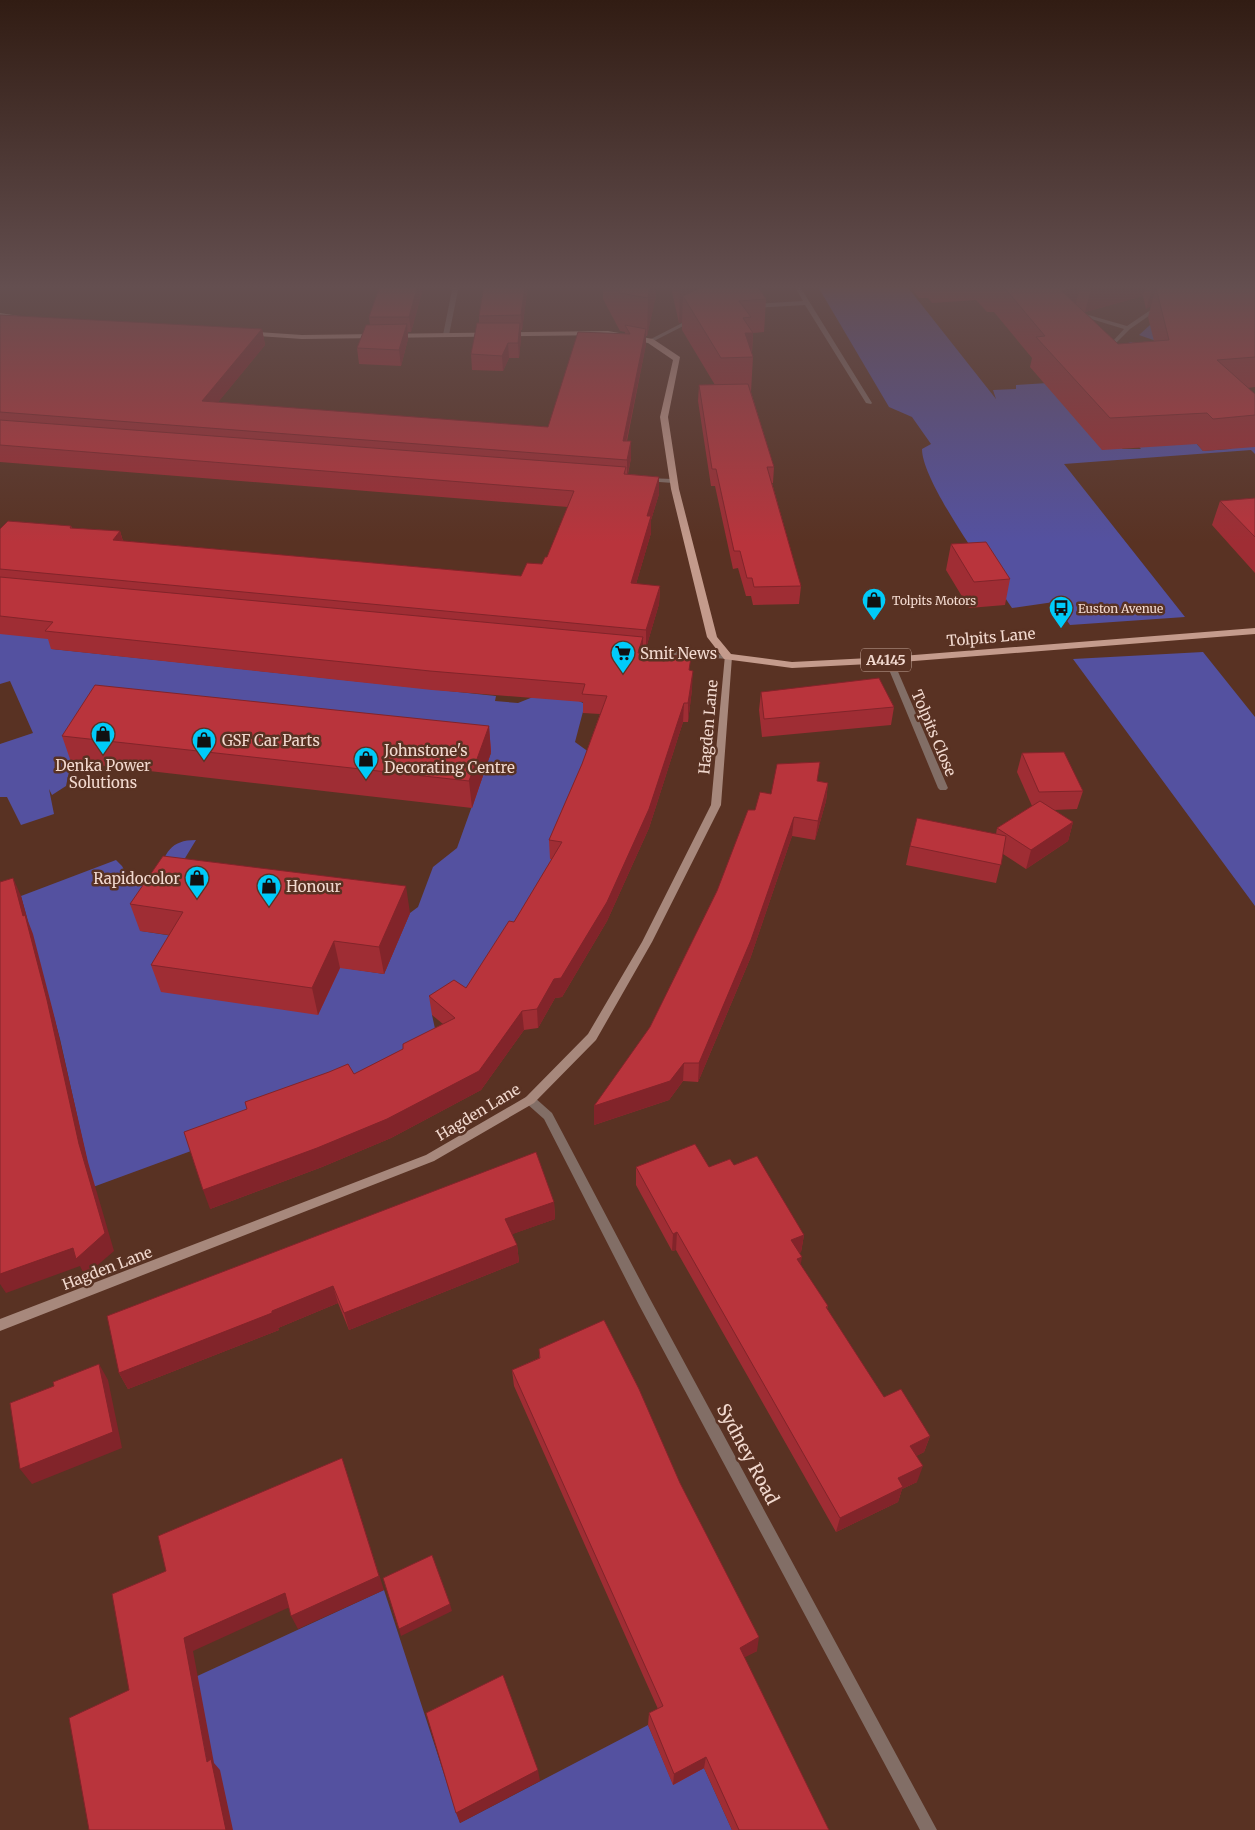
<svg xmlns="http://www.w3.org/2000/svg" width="1255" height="1830" font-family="Merriweather,serif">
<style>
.green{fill:#5451a0}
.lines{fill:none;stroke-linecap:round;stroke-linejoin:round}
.street{fill:#826e66;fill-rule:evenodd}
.secondary{fill:#a7887c;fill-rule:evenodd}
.primary{fill:#c49b8c;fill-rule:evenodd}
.wall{fill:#9f2d34;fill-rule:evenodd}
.shaded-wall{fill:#82242a}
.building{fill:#b9343c;stroke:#82242a}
.labels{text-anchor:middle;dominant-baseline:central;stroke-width:5;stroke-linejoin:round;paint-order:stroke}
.far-poi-label{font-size:12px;fill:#f2d9cf;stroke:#593223;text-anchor:start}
.shield{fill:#593223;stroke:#c4a79b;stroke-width:1}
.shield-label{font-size:14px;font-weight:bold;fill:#f2d9cf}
.street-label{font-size:15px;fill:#f2d9cf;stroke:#593223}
.poi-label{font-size:15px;fill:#f2d9cf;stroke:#593223;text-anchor:start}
.near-street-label{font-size:18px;fill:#f2d9cf;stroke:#593223}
</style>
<rect width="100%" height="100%" fill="#593223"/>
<path class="green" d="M 817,285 L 906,285 L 996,399 L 993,390 L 1016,389 L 1016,385 L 1096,380 L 1117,347 L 1131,342 L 1143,346 L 1159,342 L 1139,335 L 1160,316 L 1180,312 L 1122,449 L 1141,449 L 1135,442 L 1196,443 L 1203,451 L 1230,449 L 1255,437 L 1255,454 L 1251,450 L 1064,464 L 1185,617 L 1070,625 L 1054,602 L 1012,608 C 991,575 922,483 922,449 L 931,444 L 912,417 L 889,407 Z
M 0,633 L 60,639 L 52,649 L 496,696 L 495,701 L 518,703 L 533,697 L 577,700 L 585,704 L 575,742 L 593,755 L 550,858 L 561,866 L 472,1001 L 432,1015 L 439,1047 L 191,1151 L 93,1187 L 60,1039 L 21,896 L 116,860 L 122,866 L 132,885 L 158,876 C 165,853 170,840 196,840 L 141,931 C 222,943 302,963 384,974 L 410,913 L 418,907 L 433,867 L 457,848 L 491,753 L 71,762 L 66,786 L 52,795 L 49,789 L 54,814 L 21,825 L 7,797 L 0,797 L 0,744 L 33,733 L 10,681 L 0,684 Z
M 1203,652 L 1255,717 L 1255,906 L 1073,659 Z
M 384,1590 L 460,1823 L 648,1725 L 673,1784 L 704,1768 L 732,1830 L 229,1830 L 154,1696 Z"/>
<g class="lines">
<path class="street" d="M 453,285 L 459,285 L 449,335 L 446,337 L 443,335 Z
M 794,285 L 799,285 L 872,403 L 871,404 L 866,403 L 805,305 L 754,308 L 751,306 L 754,304 L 803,301 Z
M 1158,305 L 1163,306 L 1130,329 L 1116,343 L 1113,341 L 1124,329 L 1075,314 L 1078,312 L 1127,326 Z
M 692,318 L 697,319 L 652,342 L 647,341 Z
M 647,478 L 673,479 L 676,481 L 673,483 L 645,481 L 645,479 Z
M 627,648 L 728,655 L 732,657 L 728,659 L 630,652 L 626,650 Z
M 886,658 L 892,658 L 893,660 L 948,788 L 946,790 L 940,790 L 938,788 L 885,660 Z
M 530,1095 L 534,1097 L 552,1113 L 649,1297 L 937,1830 L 920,1830 L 639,1305 L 544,1119 L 526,1103 L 524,1100 L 526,1097 Z"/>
<path class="secondary" d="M 725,655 L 731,655 L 732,657 L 721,805 L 652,942 L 596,1040 L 534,1103 L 434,1161 L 0,1331 L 0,1319 L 426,1155 L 526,1097 L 588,1034 L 642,942 L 711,805 Z"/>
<path class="primary" d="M 0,313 L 25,317 L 21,319 L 0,317 Z
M 245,331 L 302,335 L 608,331 L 653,339 L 680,357 L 668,417 L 679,489 L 717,637 L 731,654 L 792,662 L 889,657 L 1255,628 L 1255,634 L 889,663 L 792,668 L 724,659 L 707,637 L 671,489 L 660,417 L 673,360 L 648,343 L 608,335 L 302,339 L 242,335 L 242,331 Z"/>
</g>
<path class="wall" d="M 424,285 L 411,332 L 408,332 L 408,339 L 401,366 L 359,364 L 357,348 L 370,325 L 369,317 Z
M 484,285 L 528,285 L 522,330 L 521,330 L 521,338 L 519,358 L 509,358 L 503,371 L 472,370 L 471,354 L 479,323 L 479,316 Z
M 603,285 L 656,285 L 656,295 L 647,336 L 646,336 L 646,344 L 627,441 L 631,441 L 631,458 L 628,474 L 659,477 L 659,494 L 651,520 L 651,533 L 636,584 L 660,586 L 659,604 L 646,648 L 643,648 L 643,654 L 690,670 L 692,689 L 688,722 L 683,722 L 649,828 L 607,921 L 562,997 L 555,998 L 538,1028 L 524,1030 L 481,1090 L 391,1138 L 322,1167 L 210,1209 L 354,1074 L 403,1049 L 443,1024 L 432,1015 L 429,996 L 466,988 L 514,922 L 552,859 L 550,859 L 549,840 L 582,764 L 600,714 L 583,713 L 583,702 L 432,690 L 51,649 L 48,639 L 0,634 L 0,529 L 71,526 L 72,528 L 120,531 L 123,541 L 521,576 L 542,564 L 547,557 L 568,507 L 0,462 L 0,315 L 262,329 L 265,345 L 218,402 L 548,427 L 625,334 L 625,332 L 620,331 L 603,299 Z
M 672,285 L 757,285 L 766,299 L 764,332 L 753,333 L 752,353 L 753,357 L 751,392 L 774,467 L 773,483 L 772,483 L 801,586 L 799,604 L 753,605 L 751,596 L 746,596 L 738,568 L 733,569 L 715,486 L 711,486 L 698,401 L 699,385 L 715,385 L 682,330 L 682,322 L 679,323 L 672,292 Z
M 909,285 L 1207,285 L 1255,288 L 1255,387 L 1248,388 L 1255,394 L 1255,447 L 1203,451 L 1197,444 L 1102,450 L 1030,367 L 1032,358 L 994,312 L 987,312 L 976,300 L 932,303 L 928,298 L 919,298 ZM 1143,296 L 1146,309 L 1151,306 L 1148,317 L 1154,341 L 1118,344 L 1084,312 L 1085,312 Z
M 1255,498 L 1255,573 L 1212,525 L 1220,501 Z
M 951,544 L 1010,579 L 1005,605 L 969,608 L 946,570 Z
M 761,692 L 894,707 L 891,725 L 762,737 L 759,710 Z
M 489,726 L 491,752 L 472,808 L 71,762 L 62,736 Z
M 1022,753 L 1083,791 L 1077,809 L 1054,810 L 1073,822 L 1068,841 L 1026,869 L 1003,854 L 996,883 L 906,865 L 910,846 L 996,834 L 997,828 L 1032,806 L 1017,772 Z
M 818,781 L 828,783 L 826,801 L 815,840 L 792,836 L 750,959 L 698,1082 L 683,1081 L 669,1100 L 594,1125 L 650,1027 L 717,891 L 755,810 L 771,794 Z
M 130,904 L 410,913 L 384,974 L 340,968 L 318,1015 L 161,992 L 151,965 L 169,935 L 140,931 Z
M 734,1165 L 804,1235 L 801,1252 L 799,1253 L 800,1264 L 828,1306 L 827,1309 L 884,1397 L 930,1436 L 924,1452 L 916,1456 L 917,1482 L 902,1489 L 898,1502 L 836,1532 L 676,1250 L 672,1251 L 636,1185 L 636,1167 L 709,1167 Z
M 554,1202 L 555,1219 L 512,1234 L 517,1245 L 519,1262 L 349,1330 L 338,1303 L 278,1328 L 279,1330 L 128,1389 L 119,1373 Z
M 539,1349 L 680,1483 L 757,1651 L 744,1657 L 829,1830 L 732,1830 L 704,1768 L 673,1785 L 648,1725 L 649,1713 L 658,1709 L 514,1386 L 512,1370 L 539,1358 Z"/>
<path class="shaded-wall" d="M 418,285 L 424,285 L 411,332 L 409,317 Z
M 525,285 L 528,285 L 522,330 L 521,315 Z
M 650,285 L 656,285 L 656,295 L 647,336 L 648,298 Z
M 745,285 L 683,296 L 682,322 L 679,323 L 680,286 Z
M 1092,285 L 1146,285 L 1143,296 L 1085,312 Z
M 1153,285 L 1169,285 L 1156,288 L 1151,306 L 1146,309 Z
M 1080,286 L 1073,316 L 1062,291 Z
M 520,323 L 521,338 L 519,358 L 518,343 Z
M 407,324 L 408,339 L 401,366 L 399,350 Z
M 262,329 L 265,345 L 206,417 L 202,401 Z
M 646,329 L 646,344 L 623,457 L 623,441 Z
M 745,333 L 753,333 L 751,357 Z
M 508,343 L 509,358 L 503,371 L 502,356 Z
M 631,441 L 631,458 L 627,477 L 627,460 Z
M 659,477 L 659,494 L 651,520 L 651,533 L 631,601 L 631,583 L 647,516 Z
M 120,531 L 125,549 L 113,540 Z
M 660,586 L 659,604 L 646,648 L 646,630 Z
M 643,637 L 643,656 L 638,653 Z
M 693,671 L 692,689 L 688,722 L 688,703 Z
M 684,703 L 683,722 L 649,828 L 607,921 L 562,997 L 555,998 L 538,1028 L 537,1009 Z
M 489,726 L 491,752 L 472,808 L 469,781 Z
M 828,783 L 826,801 L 815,840 L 818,821 Z
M 794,817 L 792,836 L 750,959 L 698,1082 L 699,1063 Z
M 1073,822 L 1068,841 L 1026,869 L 1031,850 Z
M 13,878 L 21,896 L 28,921 L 33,934 L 55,1019 L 88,1162 L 114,1251 L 85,1276 L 80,1266 L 6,1293 L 0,1284 L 0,1274 L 73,1248 L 79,1144 L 23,916 Z
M 406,886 L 410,913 L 384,974 L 379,947 Z
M 334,941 L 340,968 L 318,1015 L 312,988 Z
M 522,1011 L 524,1030 L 481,1090 L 391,1138 L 322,1167 L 210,1209 L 203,1190 Z
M 684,1063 L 683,1081 L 669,1100 L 594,1125 L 594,1106 Z
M 554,1202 L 555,1219 L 507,1236 L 505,1219 Z
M 677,1232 L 676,1250 L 672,1251 L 673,1234 Z
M 804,1235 L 801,1252 L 788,1258 L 791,1240 Z
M 517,1245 L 519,1262 L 349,1330 L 344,1313 Z
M 802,1257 L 799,1274 L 797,1259 Z
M 333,1286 L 338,1303 L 278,1328 L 279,1330 L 128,1389 L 119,1373 Z
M 99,1364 L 108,1380 L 122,1448 L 32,1484 L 20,1469 Z
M 930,1436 L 924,1452 L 905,1462 L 910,1446 Z
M 342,1458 L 384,1590 L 298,1629 L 291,1616 Z
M 923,1466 L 917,1482 L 902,1489 L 898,1502 L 836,1532 L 840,1518 L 898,1478 Z
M 285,1593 L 292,1606 L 193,1651 L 214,1763 L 220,1770 L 233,1830 L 226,1830 L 207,1762 L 184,1638 Z
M 450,1604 L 452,1611 L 401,1636 L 399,1629 Z
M 759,1637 L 757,1651 L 738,1661 L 740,1648 Z
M 706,1757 L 704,1768 L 673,1785 L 674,1774 Z
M 538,1770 L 540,1781 L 460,1823 L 456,1813 Z"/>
<path class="building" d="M 380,285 L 418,285 L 409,317 L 369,317 Z
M 484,285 L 525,285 L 521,315 L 479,316 Z
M 616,285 L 650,285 L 648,298 L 620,293 Z
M 706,285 L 757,285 L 766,299 L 739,301 L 751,317 L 743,318 L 753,333 L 745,333 L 753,357 L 721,358 L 683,296 Z
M 1002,285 L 1078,285 L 1080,286 L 1062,291 L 1118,344 L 1169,340 L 1156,288 L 1160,285 L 1207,285 L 1255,288 L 1255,357 L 1217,360 L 1255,394 L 1255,415 L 1213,419 L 1207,413 L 1110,418 L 1036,337 L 1045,336 Z
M 0,315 L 262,329 L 202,401 L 548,427 L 578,332 L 630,334 L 625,325 L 646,329 L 623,441 L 631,441 L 627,460 L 0,412 Z
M 477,323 L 520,323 L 518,343 L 508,343 L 502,356 L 471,354 Z
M 407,324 L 399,350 L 357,348 L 366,325 Z
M 748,384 L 774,467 L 767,467 L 801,586 L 754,587 L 752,578 L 747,578 L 740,551 L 734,551 L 716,469 L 712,469 L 699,385 Z
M 0,420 L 626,467 L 624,474 L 659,477 L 647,516 L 651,516 L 631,583 L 660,586 L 646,630 L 0,569 L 0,529 L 8,521 L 71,526 L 70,528 L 120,531 L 113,540 L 521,576 L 527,563 L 542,564 L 545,557 L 547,557 L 574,491 L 0,445 Z
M 1255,498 L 1255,537 L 1220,501 Z
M 986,542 L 1010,579 L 974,582 L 951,544 Z
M 0,577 L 643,637 L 638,653 L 691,657 L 689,670 L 693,671 L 688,703 L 684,703 L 649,809 L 607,902 L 561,978 L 554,979 L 537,1009 L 522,1011 L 479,1071 L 387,1119 L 317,1148 L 203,1190 L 184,1132 L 247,1109 L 245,1102 L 329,1072 L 348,1064 L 354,1074 L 403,1049 L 403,1044 L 455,1018 L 429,996 L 454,980 L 466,988 L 509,921 L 514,922 L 562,842 L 549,840 L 582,764 L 607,696 L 582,694 L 585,684 L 430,671 L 45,631 L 53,622 L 0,616 Z
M 879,678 L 894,707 L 764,719 L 761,692 Z
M 95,685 L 489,726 L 469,781 L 62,736 Z
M 1064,752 L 1083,791 L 1039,792 L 1022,753 Z
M 820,762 L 817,781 L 828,783 L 818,821 L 794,817 L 751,940 L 699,1063 L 684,1063 L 670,1081 L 594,1106 L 650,1027 L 717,891 L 748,810 L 755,810 L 760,792 L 771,794 L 777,764 Z
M 1040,801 L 1073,822 L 1031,850 L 997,828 Z
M 917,818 L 1006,836 L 1001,865 L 910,846 Z
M 163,856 L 406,886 L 379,947 L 334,941 L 312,988 L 151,965 L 183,912 L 130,904 Z
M 13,878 L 23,916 L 25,915 L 47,1000 L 79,1144 L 105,1233 L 76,1259 L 73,1248 L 0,1274 L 0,882 Z
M 695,1144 L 709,1167 L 730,1159 L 734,1165 L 757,1156 L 804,1235 L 791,1240 L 802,1257 L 797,1259 L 828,1306 L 826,1307 L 884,1397 L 901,1389 L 930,1436 L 910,1446 L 923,1466 L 898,1478 L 903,1487 L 840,1518 L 677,1232 L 673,1234 L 636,1167 Z
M 536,1152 L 554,1202 L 505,1219 L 517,1245 L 344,1313 L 333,1286 L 272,1311 L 272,1313 L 119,1373 L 107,1316 Z
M 604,1320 L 639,1389 L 680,1483 L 759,1637 L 740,1648 L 829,1830 L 739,1830 L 706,1757 L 674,1774 L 649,1713 L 663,1706 L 512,1370 L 540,1358 L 539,1349 Z
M 99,1364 L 113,1432 L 20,1469 L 10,1403 L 54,1386 L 53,1382 Z
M 342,1458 L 379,1576 L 291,1616 L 285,1593 L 184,1638 L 207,1762 L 211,1759 L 226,1830 L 89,1830 L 69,1718 L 129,1690 L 112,1594 L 166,1571 L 158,1536 Z
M 432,1555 L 450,1604 L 399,1629 L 383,1578 Z
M 503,1675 L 538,1770 L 456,1813 L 426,1713 Z"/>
<linearGradient id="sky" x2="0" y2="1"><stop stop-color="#311c13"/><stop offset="0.53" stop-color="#644f50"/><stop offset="1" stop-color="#644f50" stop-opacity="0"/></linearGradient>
<rect width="1255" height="542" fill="url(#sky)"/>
<defs>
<symbol id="shop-pin" viewBox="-11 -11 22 30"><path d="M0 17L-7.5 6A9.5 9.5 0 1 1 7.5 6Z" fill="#00cbf9" stroke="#593223"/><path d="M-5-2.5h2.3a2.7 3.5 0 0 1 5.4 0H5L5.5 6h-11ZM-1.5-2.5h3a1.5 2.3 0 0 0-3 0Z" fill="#111"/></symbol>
<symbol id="bus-pin" viewBox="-11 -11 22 30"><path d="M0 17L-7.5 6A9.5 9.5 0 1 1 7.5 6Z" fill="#00cbf9" stroke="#593223"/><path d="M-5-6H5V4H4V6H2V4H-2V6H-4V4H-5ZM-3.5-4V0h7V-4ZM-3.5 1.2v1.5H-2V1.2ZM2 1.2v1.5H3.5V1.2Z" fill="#111"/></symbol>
<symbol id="supermarket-pin" viewBox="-11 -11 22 30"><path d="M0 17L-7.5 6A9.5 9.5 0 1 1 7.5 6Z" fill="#00cbf9" stroke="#593223"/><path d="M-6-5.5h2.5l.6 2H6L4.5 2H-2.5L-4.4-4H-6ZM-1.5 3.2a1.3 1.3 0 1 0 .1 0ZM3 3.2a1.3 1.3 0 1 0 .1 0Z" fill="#111"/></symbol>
</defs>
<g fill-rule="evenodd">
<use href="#shop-pin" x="860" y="586" width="28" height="38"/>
<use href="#bus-pin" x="1047" y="594" width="28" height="38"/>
<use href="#supermarket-pin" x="609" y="639" width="28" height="38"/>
<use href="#shop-pin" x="89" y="720" width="28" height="38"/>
<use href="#shop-pin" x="190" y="726" width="28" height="38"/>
<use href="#shop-pin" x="352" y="745" width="28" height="38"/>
<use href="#shop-pin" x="183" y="864" width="28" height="38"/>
<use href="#shop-pin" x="255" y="872" width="28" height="38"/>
</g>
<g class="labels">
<g class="far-poi-label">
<text x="892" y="600">Tolpits Motors</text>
<text x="1078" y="608">Euston Avenue</text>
</g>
<rect class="shield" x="861" y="648.5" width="50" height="23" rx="4"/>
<g class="shield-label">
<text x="886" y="660">A4145</text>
</g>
<g class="street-label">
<text transform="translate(991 637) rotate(-5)">Tolpits Lane</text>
<text transform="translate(708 727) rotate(-85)">Hagden Lane</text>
<text transform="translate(934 733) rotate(67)">Tolpits Close</text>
<text transform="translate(478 1112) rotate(-31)">Hagden Lane</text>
<text transform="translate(107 1268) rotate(-21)">Hagden Lane</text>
</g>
<g class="poi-label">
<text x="640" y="653">Smit News</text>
<text x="222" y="740">GSF Car Parts</text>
<text x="384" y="750">Johnstone's<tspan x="384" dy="17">Decorating Centre</tspan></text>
<text x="103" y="765" text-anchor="middle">Denka Power<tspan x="103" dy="17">Solutions</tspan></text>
<text x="180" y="878" text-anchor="end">Rapidocolor</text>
<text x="286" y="886">Honour</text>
</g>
<g class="near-street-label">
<text transform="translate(748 1454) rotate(62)">Sydney Road</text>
</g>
</g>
</svg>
